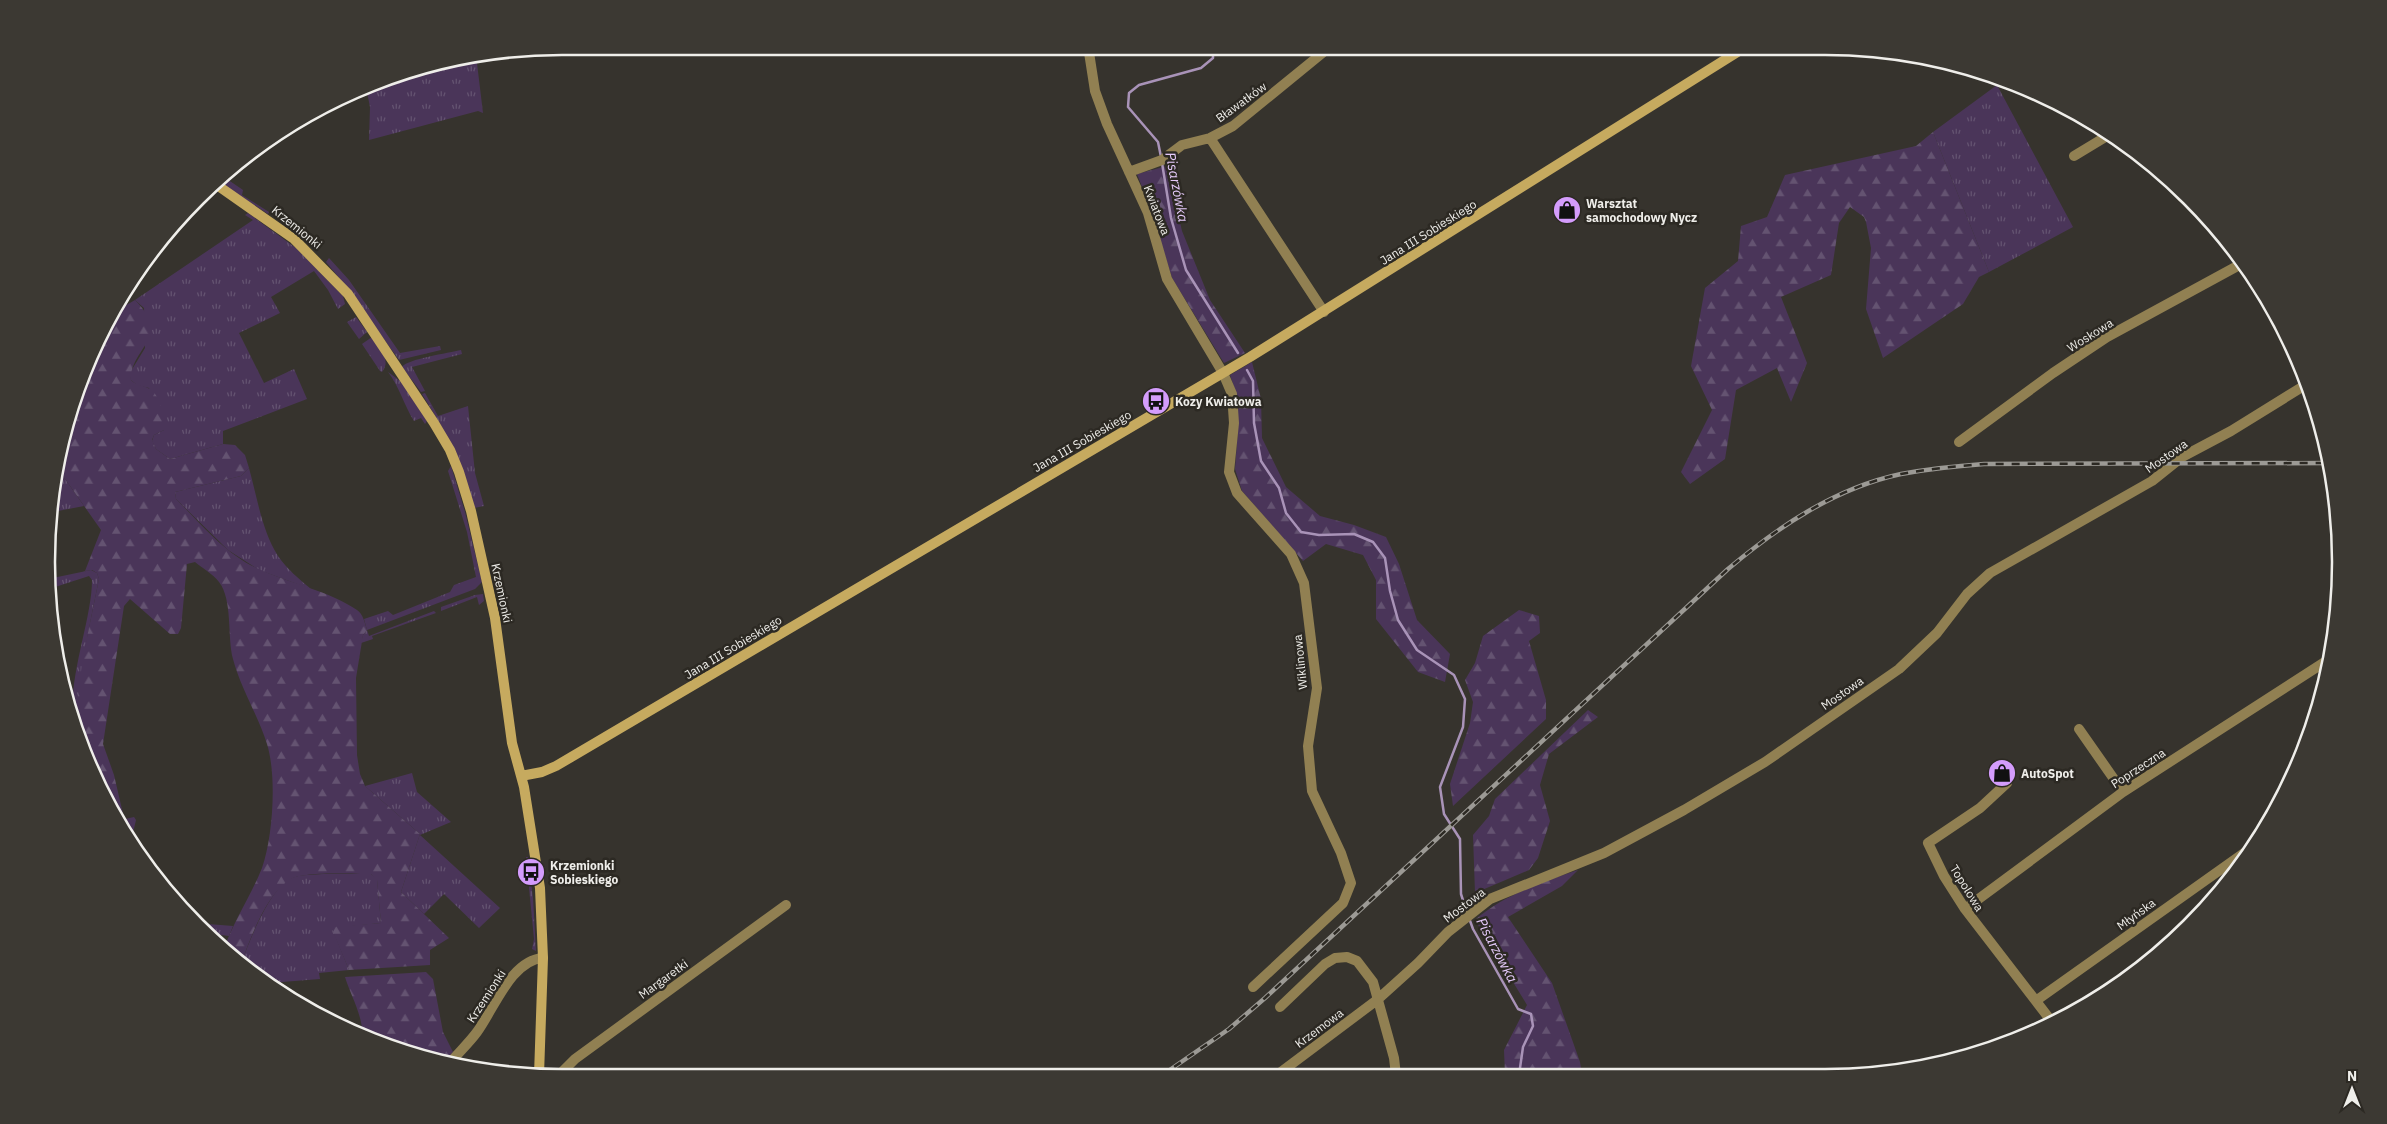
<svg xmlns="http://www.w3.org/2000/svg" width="2387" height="1124" font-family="'IBM Plex Sans',sans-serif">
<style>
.grass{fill:url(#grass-tufts)}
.forest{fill:url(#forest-firs)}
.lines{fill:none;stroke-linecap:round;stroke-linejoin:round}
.stream{stroke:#a993b8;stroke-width:2.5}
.street{stroke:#918052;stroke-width:10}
.secondary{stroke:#c6aa5f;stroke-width:10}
.rail-casing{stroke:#9c9a95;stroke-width:4.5}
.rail{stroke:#2c2923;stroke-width:2.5;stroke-dasharray:8;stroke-linecap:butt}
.labels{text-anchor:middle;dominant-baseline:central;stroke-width:5;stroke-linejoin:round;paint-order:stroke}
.street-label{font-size:12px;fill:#efeeea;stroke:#2c2923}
.poi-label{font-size:12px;font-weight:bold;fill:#efeeea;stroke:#2c2923;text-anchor:start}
.water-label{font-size:14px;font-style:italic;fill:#e5cafa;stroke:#2c2923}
.rim{fill:none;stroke:#efeeea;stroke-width:2.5}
</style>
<defs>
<pattern id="grass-tufts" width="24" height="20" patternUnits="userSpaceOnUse" patternTransform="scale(1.25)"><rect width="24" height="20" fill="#4a3559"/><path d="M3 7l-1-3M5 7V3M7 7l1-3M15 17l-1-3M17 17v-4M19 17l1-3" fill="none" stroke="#645371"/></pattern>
<pattern id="forest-firs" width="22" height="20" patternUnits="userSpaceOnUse" patternTransform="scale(1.25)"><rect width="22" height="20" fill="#4a3559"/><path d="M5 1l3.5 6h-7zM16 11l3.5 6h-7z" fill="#645371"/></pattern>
</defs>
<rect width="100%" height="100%" fill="#36332d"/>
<path class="grass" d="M 476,55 L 483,113 L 478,111 L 369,140 L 370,107 L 366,87 C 400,72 438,58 476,55 Z
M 1997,85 L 2073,227 L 1989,272 L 1933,132 Z
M 221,175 L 243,190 L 242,195 L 269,212 L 268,214 L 216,180 Z
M 248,213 L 296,248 L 343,296 L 345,304 L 338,309 L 328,290 L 314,271 L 271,297 L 280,313 L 239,333 L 264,383 L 294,369 L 307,399 L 223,431 L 223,444 L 170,459 L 156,449 L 152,441 L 154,435 L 164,430 L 149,388 L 137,385 L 131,380 L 131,371 L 145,348 L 144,308 L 135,300 L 253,220 L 245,215 Z
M 329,258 L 349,280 L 400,353 L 440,346 L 441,350 L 399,360 L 345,285 L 326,262 Z
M 356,317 L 367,332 L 359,339 L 347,322 Z
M 372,337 C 379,349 392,359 382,372 L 380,371 L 362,344 Z
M 461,350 L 462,354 L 412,367 L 425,391 L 421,392 L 402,367 C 407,359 449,353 461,350 Z
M 388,372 L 403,383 L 427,421 L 425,424 L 421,418 L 414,421 C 404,405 399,386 388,372 Z
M 425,393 L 438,416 L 468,406 L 475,473 L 484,506 L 474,508 L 442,427 L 422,394 Z
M 56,466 L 84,506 L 58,511 L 56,506 L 52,507 Z
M 451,466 L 465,512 L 482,582 L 475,589 L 367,630 L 369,636 L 434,611 L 436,613 L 372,636 L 373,639 L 361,643 L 363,635 L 367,630 L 364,619 L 388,611 L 393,615 L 450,592 L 454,585 L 476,577 L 467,532 L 448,471 Z
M 249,468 C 257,497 262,531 278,556 C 287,569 299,579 311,589 L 259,570 L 228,550 L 176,499 L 175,492 L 241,476 Z
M 91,570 L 97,573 L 99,579 C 88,633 76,685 79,740 C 59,697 92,626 92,580 L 89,576 L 49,589 L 48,579 Z
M 483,594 L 484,601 L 479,605 L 477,597 L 441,611 L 441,607 L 475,595 Z
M 412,773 L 417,792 L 451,822 L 420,835 L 500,908 L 479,928 L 444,894 L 424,914 L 401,892 L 420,834 L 365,786 Z
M 134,817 L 136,820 L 131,841 L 128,838 L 130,826 L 118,824 L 116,821 Z
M 526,857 L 528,857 L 533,898 L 536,951 L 532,949 L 534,939 Z
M 323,874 L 371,874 L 377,879 L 381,923 L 332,928 L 349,970 L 319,973 L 320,979 L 269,983 L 241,964 C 249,942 270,887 292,878 C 301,874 314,875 323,874 Z
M 195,923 L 233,926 L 229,936 L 205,933 Z"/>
<path class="forest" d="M 1933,132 L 1989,272 L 1979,277 L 1963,304 L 1883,358 L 1866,309 L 1871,248 L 1866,222 L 1864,217 L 1850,207 L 1839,223 L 1831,275 L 1781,297 L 1807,363 L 1791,402 L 1777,368 L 1736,390 L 1725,459 L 1690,484 L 1681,472 L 1712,410 L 1691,366 L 1705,288 L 1738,261 L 1741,226 L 1767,217 L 1785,175 L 1916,146 Z
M 1167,166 L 1182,231 L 1210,300 L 1245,353 L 1224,363 L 1172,278 L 1151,210 L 1137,174 Z
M 135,300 C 173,338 129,349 131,380 C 137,386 143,385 150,389 C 160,395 166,419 164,430 L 154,435 L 152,440 L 156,449 L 170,459 L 223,444 L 235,445 L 245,455 L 249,468 L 241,476 L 175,492 L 176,499 C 202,525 227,556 261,570 C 290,583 331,592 357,610 C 363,614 365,623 367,630 L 363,635 L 356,678 L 357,755 L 360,774 L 365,786 L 420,834 L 401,892 L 449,938 L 430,950 L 430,965 L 349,970 L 331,927 L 381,923 L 377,880 L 371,874 C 354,874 304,871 291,879 C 266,894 251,937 241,964 L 223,951 C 233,922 251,896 262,868 C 273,837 277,776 267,744 C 258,715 241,689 233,659 C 227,637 233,600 219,582 C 213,574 202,568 195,562 L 187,564 L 181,628 L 178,634 L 170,634 L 130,599 L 124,606 L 103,744 L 114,775 L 124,818 L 119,821 L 115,820 L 79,740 L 77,711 L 82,662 L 99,579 L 97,573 L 92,570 L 85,571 L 101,530 L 56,466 L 56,462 L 85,365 L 117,302 L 123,307 Z
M 1252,362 L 1261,399 L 1262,438 L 1286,487 L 1320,516 L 1354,525 L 1386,537 L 1399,564 L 1417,620 L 1450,654 L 1445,682 L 1418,672 L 1376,619 L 1376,580 L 1363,555 L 1326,544 L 1303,561 L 1242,491 L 1235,469 L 1238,429 L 1237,396 L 1230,375 Z
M 1519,610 L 1539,616 L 1540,633 L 1529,641 L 1546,700 L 1546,719 L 1453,806 L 1450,784 L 1470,723 L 1473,702 L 1465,680 L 1475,663 L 1483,636 Z
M 1588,710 L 1598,717 L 1549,754 L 1540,785 L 1550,821 L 1538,858 L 1529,870 L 1475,893 L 1473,835 L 1489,816 L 1495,799 Z
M 1578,870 L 1562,886 L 1508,917 L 1552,983 L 1580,1062 L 1582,1074 L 1505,1075 L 1504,1050 L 1527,1005 L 1475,920 C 1503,895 1543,882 1578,870 Z
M 426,972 L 433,979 L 443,1032 L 453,1052 L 444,1062 L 362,1037 C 364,1018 351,996 345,977 Z"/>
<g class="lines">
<path class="stream" d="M 1161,157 L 1158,142 L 1128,107 L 1129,93 L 1139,85 L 1201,68 L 1213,58 L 1213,46
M 1162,163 L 1171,218 L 1186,270 L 1238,353
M 1247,370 L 1253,381 L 1254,423 L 1261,461 L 1279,488 L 1286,513 L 1301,532 L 1319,535 L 1354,534 L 1373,542 L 1385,558 L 1390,591 L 1398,620 L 1417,650 L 1454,675 L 1465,699 L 1463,727 L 1440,787 L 1444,814 L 1460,839 L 1461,894 L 1467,913
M 1469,918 L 1473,929 L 1518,1009 L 1531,1014 L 1533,1026 L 1523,1047 L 1519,1075"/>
<path class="street" d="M 1088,46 L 1095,91 L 1107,124 L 1148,213 L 1167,279 L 1223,373 L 1232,394 L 1234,423 L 1229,472 L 1237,493 L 1291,554 L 1304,583 L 1317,688 L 1308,746 L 1312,791 L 1341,853 L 1351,883 L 1343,903 L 1253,987
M 1210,138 L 1324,312
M 2074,156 L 2112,133
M 1129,172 L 1162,160 L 1182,145 L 1210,138 L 1233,126 L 1331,46
M 2182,197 L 2186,195
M 1959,442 L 2053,373 L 2107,337 L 2243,263
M 2079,729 L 2123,792
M 2007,783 L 1980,808 L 1928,843 L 1944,876 L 1965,909 L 2052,1022
M 1965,909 L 2123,792 L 2331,658
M 2037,1000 L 2251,848
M 1280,1007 L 1325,964 L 1335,958 L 1347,957 L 1357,961 L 1373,982 L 1394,1058 L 1396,1075
M 449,1064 C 458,1053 469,1043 477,1032 C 494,1009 511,960 543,958
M 1277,1075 L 1377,1000 L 1418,963 L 1448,932 L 1490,899 L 1604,853 L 1684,810 L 1765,762 L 1899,669 L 1937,633 L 1967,594 L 1990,573 L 2152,481 L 2182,457 L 2231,431 L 2307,384
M 557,1077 L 575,1059 L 786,905"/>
<path class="secondary" d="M 214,183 L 294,239 L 348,294 L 434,423 L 450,450 L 459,472 L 471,511 L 495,618 L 512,743 L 524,787 L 540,888 L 543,958 L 539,1075
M 521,776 L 542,772 L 556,766 L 1250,357 L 1747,46"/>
<defs>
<path id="rail" d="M 1161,1076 L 1229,1029 L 1265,998 L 1728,569 C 1778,527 1835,488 1901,474 C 1928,469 1956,466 1984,464 L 2331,463"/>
</defs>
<use href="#rail" class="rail-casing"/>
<use href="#rail" class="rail"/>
</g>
<defs>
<symbol id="shop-disc" viewBox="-11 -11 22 22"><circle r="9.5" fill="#d49cfc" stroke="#2c2923"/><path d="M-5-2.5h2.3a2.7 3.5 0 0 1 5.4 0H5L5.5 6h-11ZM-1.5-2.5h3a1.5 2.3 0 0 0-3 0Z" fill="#111"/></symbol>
<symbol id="bus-disc" viewBox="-11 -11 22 22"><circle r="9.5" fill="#d49cfc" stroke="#2c2923"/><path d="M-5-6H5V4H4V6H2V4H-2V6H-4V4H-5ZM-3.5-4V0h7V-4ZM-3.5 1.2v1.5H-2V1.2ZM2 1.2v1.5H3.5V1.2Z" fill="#111"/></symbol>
</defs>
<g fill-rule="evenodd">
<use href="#shop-disc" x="1551" y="194" width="32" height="32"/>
<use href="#bus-disc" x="1140" y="385" width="32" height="32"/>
<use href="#shop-disc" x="1986" y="757" width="32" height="32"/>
<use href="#bus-disc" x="515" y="856" width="32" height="32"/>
</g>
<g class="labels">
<g class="street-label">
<text transform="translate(1241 102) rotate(-36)">Bławatków</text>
<text transform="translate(1157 210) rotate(69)">Kwiatowa</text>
<text transform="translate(297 227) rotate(39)">Krzemionki</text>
<text transform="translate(1428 232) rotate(-32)">Jana III Sobieskiego</text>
<text transform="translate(2090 335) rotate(-32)">Woskowa</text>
<text transform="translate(1082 441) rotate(-30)">Jana III Sobieskiego</text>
<text transform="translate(2166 456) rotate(-35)">Mostowa</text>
<text transform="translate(502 593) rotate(78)">Krzemionki</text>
<text transform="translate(733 647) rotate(-31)">Jana III Sobieskiego</text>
<text transform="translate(1300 662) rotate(-96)">Wiklinowa</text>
<text transform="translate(1842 693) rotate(-35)">Mostowa</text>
<text transform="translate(2138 768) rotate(-33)">Poprzeczna</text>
<text transform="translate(1967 888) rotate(58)">Topolowa</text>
<text transform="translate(1464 905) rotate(-37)">Mostowa</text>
<text transform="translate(2136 914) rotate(-36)">Młyńska</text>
<text transform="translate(663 979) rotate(-36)">Margaretki</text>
<text transform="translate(486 996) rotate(-57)">Krzemionki</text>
<text transform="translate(1319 1028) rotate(-37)">Krzemowa</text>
</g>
<g class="poi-label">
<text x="1586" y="203">Warsztat<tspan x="1586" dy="14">samochodowy Nycz</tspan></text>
<text x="1175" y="401">Kozy Kwiatowa</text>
<text x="2021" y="773">AutoSpot</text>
<text x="550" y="865">Krzemionki<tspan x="550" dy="14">Sobieskiego</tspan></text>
</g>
<g class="water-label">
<text transform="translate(1177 187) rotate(79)">Pisarzówka</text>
<text transform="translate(1497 950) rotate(62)">Pisarzówka</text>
</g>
</g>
<path d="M0 0H2387V1124H0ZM562 55H1825A507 507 0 0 1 2332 562V562A507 507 0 0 1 1825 1069H562A507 507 0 0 1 55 562V562A507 507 0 0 1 562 55Z" fill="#3c3933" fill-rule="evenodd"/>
<path class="rim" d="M562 55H1825A507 507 0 0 1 2332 562V562A507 507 0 0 1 1825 1069H562A507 507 0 0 1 55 562V562A507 507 0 0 1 562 55Z"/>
<g transform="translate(2352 1089)" stroke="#2c2923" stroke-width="4" paint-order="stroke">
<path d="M0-4L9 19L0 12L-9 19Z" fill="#efeeea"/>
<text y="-8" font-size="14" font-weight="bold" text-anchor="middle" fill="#efeeea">N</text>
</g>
</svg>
